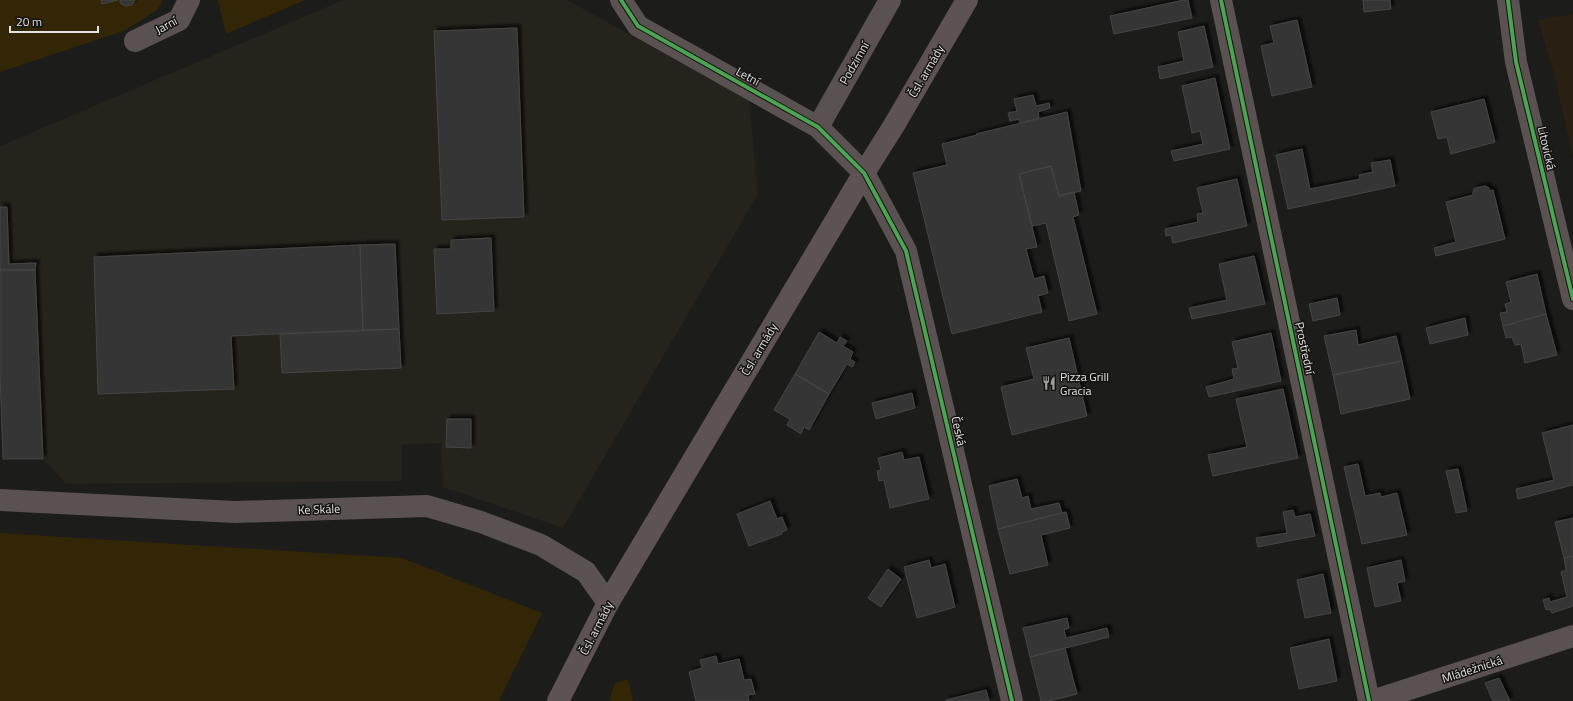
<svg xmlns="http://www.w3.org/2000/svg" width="1573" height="701" font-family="'Titillium Web',sans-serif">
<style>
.built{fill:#26221c}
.education{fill:#292013}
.green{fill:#322606}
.building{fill:#363535;stroke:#454544;filter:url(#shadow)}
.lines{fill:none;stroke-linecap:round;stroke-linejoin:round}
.minor{stroke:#5a5151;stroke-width:22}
.tertiary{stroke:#5a5151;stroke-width:22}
.secondary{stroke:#5d5352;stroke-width:22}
.cycleway-casing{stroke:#141311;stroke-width:6}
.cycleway{stroke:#4ca352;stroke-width:4}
.labels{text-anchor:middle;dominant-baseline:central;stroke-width:3;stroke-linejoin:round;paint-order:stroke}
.street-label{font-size:12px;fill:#e4e4e2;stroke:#141311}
.poi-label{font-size:12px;fill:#e4e4e2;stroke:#141311;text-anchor:start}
</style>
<defs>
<filter id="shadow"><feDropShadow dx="3.5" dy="-3.5" stdDeviation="1" flood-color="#0009"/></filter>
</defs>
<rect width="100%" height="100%" fill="#1c1c1b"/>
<path class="built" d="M 343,0 L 567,0 L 749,100 L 758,194 L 563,528 L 443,487 L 441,443 L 402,445 L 402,481 L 66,484 L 43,459 L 3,459 L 0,373 L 0,146 Z"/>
<path class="education" d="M 1573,14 L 1573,156 L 1554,74 L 1538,20 Z"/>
<path class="green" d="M 0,0 L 163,0 L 157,10 L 126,30 L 0,72 Z
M 218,0 L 305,0 L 226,34 Z
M 0,533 L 402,558 L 542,613 L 499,701 L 0,701 Z
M 628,679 L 633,701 L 609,701 L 615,683 Z"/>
<path class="building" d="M 101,0 L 118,0 L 102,4 Z
M 120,0 L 135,0 L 132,5 L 125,6 L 120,3 Z
M 1184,0 L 1188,0 L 1192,18 L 1114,34 L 1110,16 Z
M 1363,0 L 1390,0 L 1391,9 L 1364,12 Z
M 1297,20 L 1312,87 L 1272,96 L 1261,46 L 1274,43 L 1270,26 Z
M 1204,26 L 1213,67 L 1160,79 L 1158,67 L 1184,61 L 1178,32 Z
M 517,28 L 524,217 L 442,220 L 434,31 Z
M 1215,78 L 1230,149 L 1174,161 L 1171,151 L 1203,144 L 1200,131 L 1192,133 L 1182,86 Z
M 1033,95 L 1036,106 L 1049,103 L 1050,108 L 1038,112 L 1039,118 L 1020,123 L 1019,119 L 1010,121 L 1008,113 L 1017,111 L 1014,99 Z
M 1484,99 L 1495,142 L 1451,154 L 1447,137 L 1438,139 L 1431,112 Z
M 1067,112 L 1081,191 L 1059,196 L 1051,166 L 1019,174 L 1037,247 L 1026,249 L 1034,279 L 1044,276 L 1048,293 L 1038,296 L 1042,312 L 952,334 L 913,173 L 947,165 L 942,144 L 977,135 L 976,134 Z
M 1302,149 L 1310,189 L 1360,179 L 1359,175 L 1373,172 L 1371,163 L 1390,160 L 1395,186 L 1288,209 L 1276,155 Z
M 1051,166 L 1059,196 L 1074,192 L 1079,215 L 1073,217 L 1097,314 L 1069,321 L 1046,223 L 1032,226 L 1019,174 Z
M 1237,179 L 1247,226 L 1173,243 L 1171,235 L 1166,236 L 1165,229 L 1198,222 L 1197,214 L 1203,213 L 1197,188 Z
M 1485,186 L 1489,188 L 1489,191 L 1493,190 L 1505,239 L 1436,256 L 1434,248 L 1456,242 L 1446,202 L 1473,195 L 1473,192 L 1475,188 Z
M 0,207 L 7,207 L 9,264 L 36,263 L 35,270 L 0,270 Z
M 491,238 L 494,311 L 437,314 L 434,249 L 451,249 L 451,240 Z
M 395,244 L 399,329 L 363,330 L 360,245 Z
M 360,245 L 363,330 L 231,336 L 234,389 L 98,394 L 94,257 Z
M 1254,256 L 1265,304 L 1192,319 L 1189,308 L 1227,300 L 1219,264 Z
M 0,270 L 35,270 L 43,459 L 3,459 L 0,373 Z
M 1537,274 L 1546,314 L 1503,326 L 1500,313 L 1507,312 L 1505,304 L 1511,302 L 1506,282 Z
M 1337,298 L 1340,315 L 1313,321 L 1309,304 Z
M 1546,314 L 1557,355 L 1525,363 L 1521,344 L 1515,345 L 1512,337 L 1506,338 L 1503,326 Z
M 1465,318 L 1468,335 L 1430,344 L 1426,328 Z
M 399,329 L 401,368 L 282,373 L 280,334 Z
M 1356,330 L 1358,345 L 1396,336 L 1402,361 L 1333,375 L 1324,336 Z
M 819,332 L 837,343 L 840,337 L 847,341 L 843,346 L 853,352 L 850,359 L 855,362 L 852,367 L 847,364 L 829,394 L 795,374 Z
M 1271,333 L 1281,381 L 1209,397 L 1206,387 L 1234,379 L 1232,369 L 1238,368 L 1232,342 Z
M 1069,338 L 1087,416 L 1012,435 L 1001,387 L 1034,379 L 1026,348 Z
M 1402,361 L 1410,399 L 1341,414 L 1333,375 Z
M 795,374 L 829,394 L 809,430 L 804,427 L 801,434 L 787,425 L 790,419 L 774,410 Z
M 1283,389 L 1298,458 L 1213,476 L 1208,455 L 1247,447 L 1236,399 Z
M 912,393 L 915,408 L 876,419 L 872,403 Z
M 447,419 L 471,419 L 471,448 L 446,447 Z
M 1573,425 L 1573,485 L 1518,499 L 1516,489 L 1554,480 L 1542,433 Z
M 902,452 L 904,460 L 919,457 L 929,499 L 890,508 L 884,480 L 879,481 L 877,471 L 881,470 L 878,458 Z
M 1358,464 L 1365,496 L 1380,493 L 1381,497 L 1397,493 L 1407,535 L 1362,544 L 1344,467 Z
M 1458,469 L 1467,511 L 1456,513 L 1446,471 Z
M 1017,479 L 1022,498 L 1028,496 L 1031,509 L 1059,503 L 1062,513 L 998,529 L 989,486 Z
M 770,501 L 777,519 L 782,517 L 787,530 L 782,532 L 782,534 L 749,546 L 737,514 Z
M 1293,510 L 1295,517 L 1310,514 L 1315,536 L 1258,547 L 1256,538 L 1287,533 L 1283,512 Z
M 1066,512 L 1070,528 L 1041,535 L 1048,565 L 1010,574 L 998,529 Z
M 1573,518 L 1573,556 L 1564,558 L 1555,522 Z
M 1573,556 L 1573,606 L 1552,613 L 1550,609 L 1546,610 L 1543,600 L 1549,598 L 1550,602 L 1567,597 L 1561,572 L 1566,570 L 1564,558 Z
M 929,560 L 931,568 L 945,564 L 955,607 L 917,618 L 904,567 Z
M 1401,560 L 1405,581 L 1397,583 L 1401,601 L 1375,607 L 1367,568 Z
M 888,569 L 901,579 L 881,607 L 868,598 Z
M 1323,574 L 1331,613 L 1305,618 L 1297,580 Z
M 1067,618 L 1069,628 L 1064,630 L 1066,638 L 1107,628 L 1109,637 L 1030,657 L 1023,628 Z
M 1329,639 L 1337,681 L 1299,689 L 1290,648 Z
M 1065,648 L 1077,694 L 1049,701 L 1041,701 L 1030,657 Z
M 716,656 L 718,664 L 739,659 L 744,680 L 751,679 L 755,694 L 748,695 L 749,701 L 696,701 L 689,672 L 702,668 L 700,660 Z
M 1499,678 L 1510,701 L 1493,701 L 1485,683 Z
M 986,690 L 989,701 L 946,701 L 946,700 Z"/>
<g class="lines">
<path class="minor" d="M 621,0 L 638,26 L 818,127 L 864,173 L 906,251 L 1012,701
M 1221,0 L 1369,701
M 135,41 L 179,20 L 189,0
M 818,127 L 890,0
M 0,500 L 235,512 L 427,506 L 481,522 L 541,545 L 586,572 L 608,603
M 1372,701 L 1573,636"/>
<path class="tertiary" d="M 1508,0 L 1516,62 L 1573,299"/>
<path class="secondary" d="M 558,701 L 608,603 L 864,173 L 893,127 L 967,0"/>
<defs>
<path id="cycleway" d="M 621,0 L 638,26 L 818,127 L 864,173 L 906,251 L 1012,701
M 1221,0 L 1369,701
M 1508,0 L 1516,62 L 1573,299"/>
</defs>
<use href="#cycleway" class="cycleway-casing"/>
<use href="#cycleway" class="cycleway"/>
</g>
<defs>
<symbol id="restaurant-bare" viewBox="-9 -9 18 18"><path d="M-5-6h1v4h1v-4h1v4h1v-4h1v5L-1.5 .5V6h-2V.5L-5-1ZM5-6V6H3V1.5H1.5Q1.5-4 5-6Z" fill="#9e9e9c" stroke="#141311" stroke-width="2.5" paint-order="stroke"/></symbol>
</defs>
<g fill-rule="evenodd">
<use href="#restaurant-bare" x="1039" y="373" width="20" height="20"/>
</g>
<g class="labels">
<g class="street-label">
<text transform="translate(166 25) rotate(-29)">Jarní</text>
<text transform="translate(854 63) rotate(-60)">Podzimní</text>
<text transform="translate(926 71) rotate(-60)">Čsl. armády</text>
<text transform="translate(748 76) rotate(29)">Letní</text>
<text transform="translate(1547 148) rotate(77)">Litovická</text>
<text transform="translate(1305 348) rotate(78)">Prostřední</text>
<text transform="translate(759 349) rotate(-59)">Čsl. armády</text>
<text transform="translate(959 431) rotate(77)">Česká</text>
<text transform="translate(319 509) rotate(-2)">Ke Skále</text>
<text transform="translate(596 628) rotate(-63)">Čsl. armády</text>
<text transform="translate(1472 669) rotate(-18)">Mládežnická</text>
</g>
<g class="poi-label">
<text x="1060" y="376">Pizza Grill<tspan x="1060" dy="14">Gracia</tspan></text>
</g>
</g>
<path d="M10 26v6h88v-6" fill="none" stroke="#e4e4e2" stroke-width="2"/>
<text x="16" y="26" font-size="12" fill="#e4e4e2" stroke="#141311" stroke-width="3" paint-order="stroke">20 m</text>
</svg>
